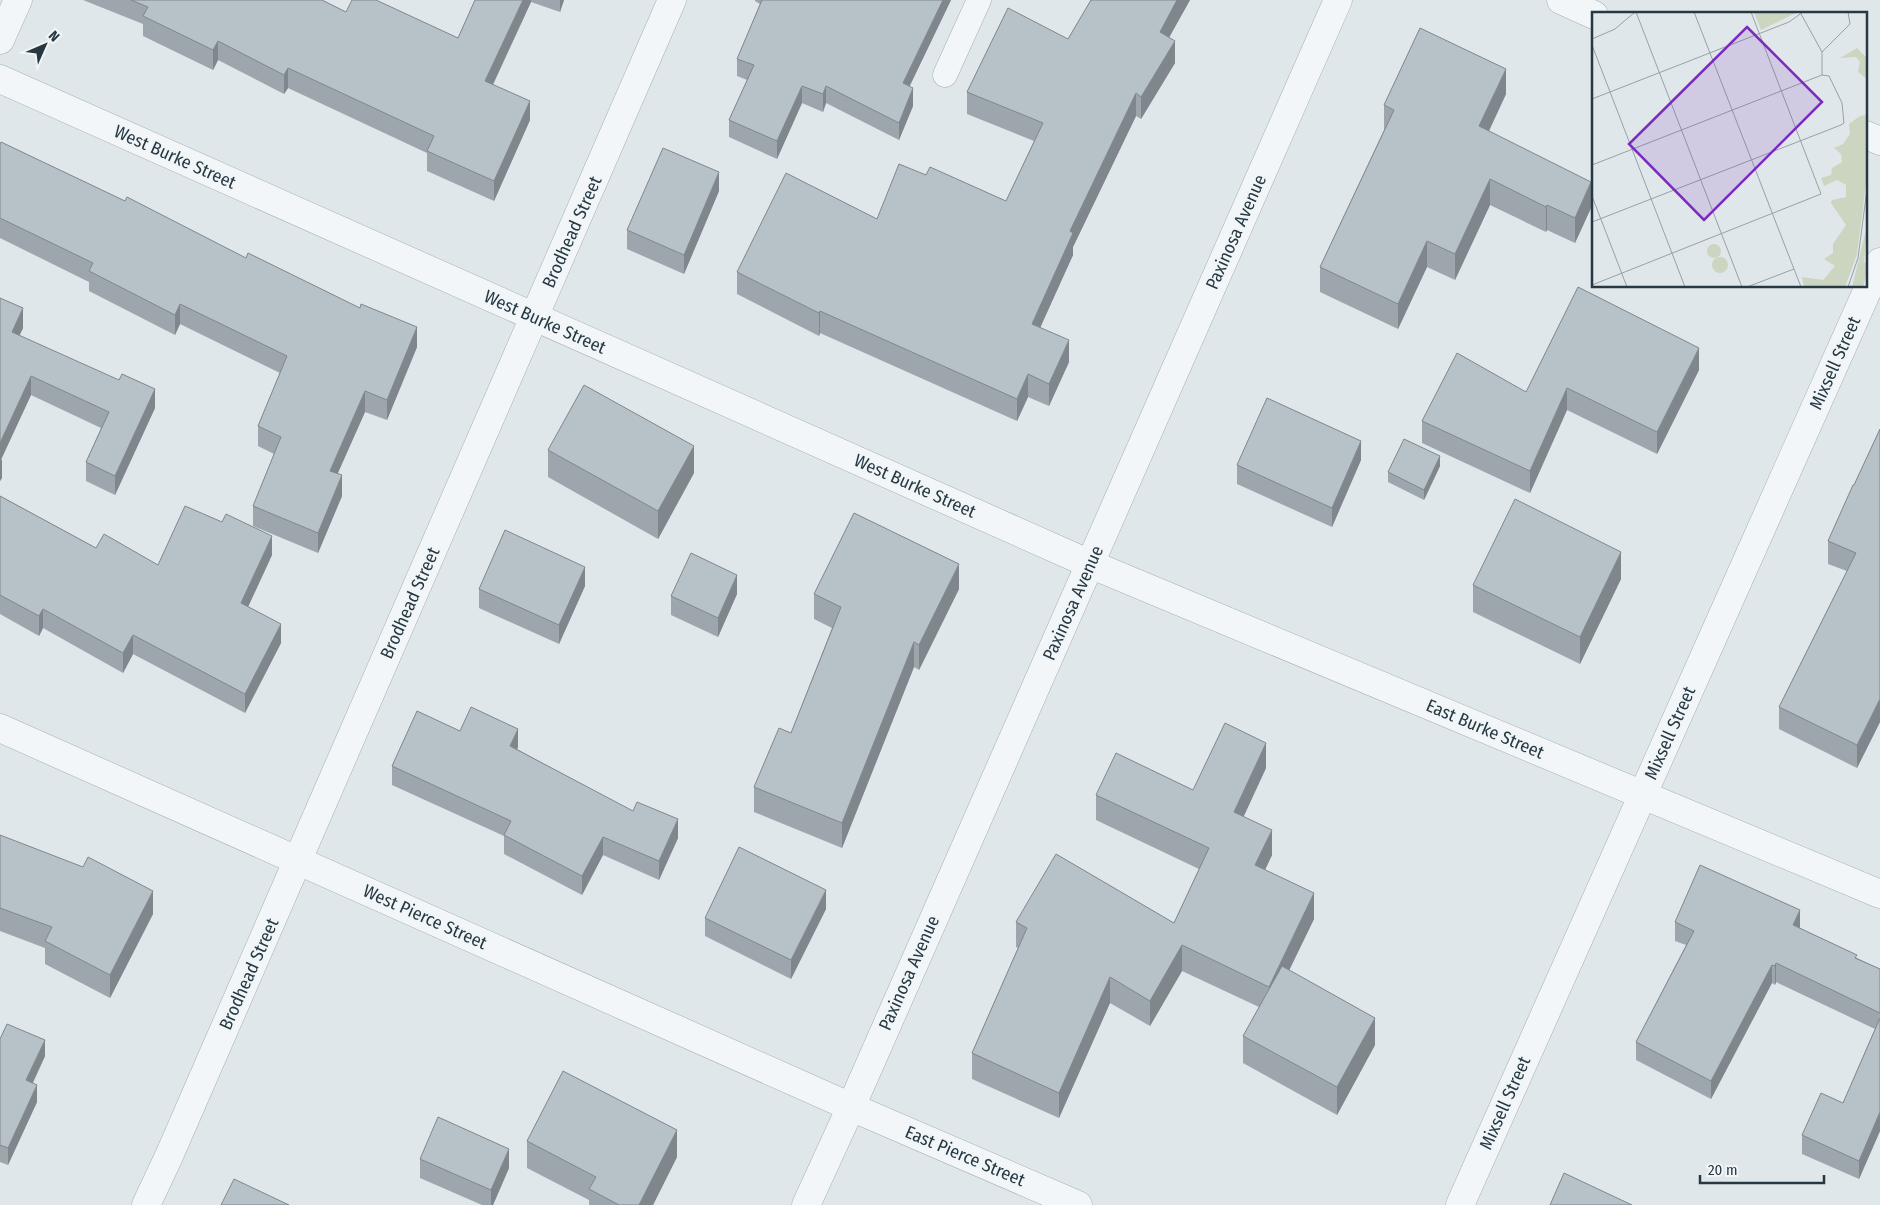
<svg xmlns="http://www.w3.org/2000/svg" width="1880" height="1205" font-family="'Fira Sans Condensed',sans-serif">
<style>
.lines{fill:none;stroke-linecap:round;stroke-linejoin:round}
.service-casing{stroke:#a5afb5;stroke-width:25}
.minor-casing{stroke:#a5afb5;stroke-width:29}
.tertiary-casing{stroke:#a5afb5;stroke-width:29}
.service{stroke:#f3f6f8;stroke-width:24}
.minor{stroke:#f3f6f8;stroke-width:28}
.tertiary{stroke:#f3f6f8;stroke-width:28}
.wall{fill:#9da6ac}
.shaded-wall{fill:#80878c}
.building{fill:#b7c1c8;stroke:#80878c}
.labels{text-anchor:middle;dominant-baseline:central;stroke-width:4;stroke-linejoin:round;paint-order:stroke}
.street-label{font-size:18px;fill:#273843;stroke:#f0f5f8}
.inset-road{fill:none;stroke:#96a1a7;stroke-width:1}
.view{fill:#7b2cbf;fill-opacity:0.15;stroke:#7b2cbf;stroke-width:2.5}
.inset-edge{fill:none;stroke:#273843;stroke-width:2.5}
</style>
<rect width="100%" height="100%" fill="#e0e7ea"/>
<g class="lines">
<defs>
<path id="service" d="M 945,75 L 979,0"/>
<path id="minor" d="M 0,40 L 18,0
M 0,79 L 1090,564 L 1880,894
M 0,728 L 851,1107 L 1078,1205
M 146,1205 L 169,1156 L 672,0
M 806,1205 L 851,1107 L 1338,0
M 1460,1205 L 1880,262"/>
<path id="tertiary" d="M 1561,0 L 1594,15
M 1866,135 L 1880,141"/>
</defs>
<use href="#service" class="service-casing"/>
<use href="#minor" class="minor-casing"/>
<use href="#tertiary" class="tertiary-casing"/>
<use href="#service" class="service"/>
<use href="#minor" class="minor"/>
<use href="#tertiary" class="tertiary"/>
</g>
<path class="wall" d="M 83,0 L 322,0 L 346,12 L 458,38 L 475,0 L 564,0 L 560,12 L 531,2 L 493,85 L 530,120 L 494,201 L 427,171 L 427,153 L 288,88 L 284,94 L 218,60 L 213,70 L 143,36 L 143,24 Z
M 755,0 L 951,0 L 909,87 L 913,106 L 899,140 L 826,103 L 823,112 L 802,103 L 777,159 L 729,137 L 729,120 L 747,80 L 737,76 L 737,59 L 760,4 L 755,1 Z
M 1091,0 L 1190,0 L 1169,37 L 1175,63 L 1141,119 L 1136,116 L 1073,247 L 1073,255 L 1040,327 L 1069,362 L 1049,406 L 1028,397 L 1017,421 L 820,333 L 819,336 L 737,294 L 737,272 L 877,219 L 926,175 L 1006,201 L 1034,141 L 967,114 L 967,92 L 1068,39 Z
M 1506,94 L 1489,131 L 1591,208 L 1575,243 L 1547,230 L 1546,232 L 1490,205 L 1455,280 L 1427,267 L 1398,329 L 1320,292 L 1320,267 L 1384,130 L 1384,105 Z
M 0,144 L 417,347 L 387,420 L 365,412 L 337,474 L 342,496 L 318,553 L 253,526 L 253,506 L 274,454 L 258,446 L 258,426 L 280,373 L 180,324 L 175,335 L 89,291 L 89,282 L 0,238 Z
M 719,191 L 684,274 L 627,249 L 627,230 Z
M 0,298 L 23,328 L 19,336 L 155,408 L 115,495 L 86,481 L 86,462 L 101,428 L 31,395 L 1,459 L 2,478 L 0,481 Z
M 1699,370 L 1657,454 L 1567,410 L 1530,493 L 1422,443 L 1422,421 L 1526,392 Z
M 1880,429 L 1880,722 L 1857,768 L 1779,729 L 1779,707 L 1847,571 L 1828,564 L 1828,541 Z
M 548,450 L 694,473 L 658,539 L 548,477 Z
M 1361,460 L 1332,527 L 1237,484 L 1237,465 Z
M 1440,466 L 1424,500 L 1388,482 L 1388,472 Z
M 0,496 L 96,548 L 158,565 L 272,555 L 248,607 L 281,643 L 245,713 L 133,654 L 123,673 L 43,628 L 39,636 L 0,614 Z
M 1621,579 L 1580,664 L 1473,612 L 1473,585 Z
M 585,586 L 559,644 L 479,608 L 479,589 Z
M 959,589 L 919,670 L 914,667 L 842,848 L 754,812 L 754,787 L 791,733 L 832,628 L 814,619 L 814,594 Z
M 737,594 L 718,637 L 671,615 L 671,596 Z
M 460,731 L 518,747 L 517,749 L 678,838 L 659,880 L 603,855 L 582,895 L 504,854 L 504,836 L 392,785 L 392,766 Z
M 1266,768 L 1244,816 L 1272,855 L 1265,870 L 1314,919 L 1289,970 L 1375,1045 L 1337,1115 L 1243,1063 L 1243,1036 L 1259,1007 L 1182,971 L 1150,1026 L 1110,1003 L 1059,1118 L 972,1079 L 972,1053 L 1018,948 L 1016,947 L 1016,922 L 1174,923 L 1199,869 L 1096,820 L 1096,795 L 1193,790 Z
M 0,835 L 153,914 L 110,998 L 45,964 L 45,948 L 0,931 Z
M 826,909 L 791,979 L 705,936 L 705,918 Z
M 1675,922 L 1800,928 L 1857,958 L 1880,969 L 1880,1131 L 1859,1179 L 1802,1154 L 1802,1135 L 1843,1103 L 1875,1029 L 1776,982 L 1775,985 L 1772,983 L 1711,1099 L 1636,1060 L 1636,1042 L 1686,945 L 1675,941 Z
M 0,1039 L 45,1056 L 33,1083 L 37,1102 L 8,1165 L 0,1162 Z
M 527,1141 L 677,1157 L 653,1205 L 589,1205 L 589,1200 L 527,1168 Z
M 420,1159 L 509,1168 L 493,1205 L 482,1205 L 420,1178 Z"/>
<path class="shaded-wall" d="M 523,0 L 531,0 L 531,2 L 485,101 L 485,81 Z
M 560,0 L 564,0 L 560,12 Z
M 943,0 L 951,0 L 903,100 L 903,83 Z
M 1177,0 L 1190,0 L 1160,54 L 1160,32 Z
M 218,41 L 218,60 L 213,70 L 213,50 Z
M 1175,41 L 1175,63 L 1141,119 L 1141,97 Z
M 288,68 L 288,88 L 284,94 L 284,75 Z
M 1506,69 L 1506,94 L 1479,152 L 1479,126 Z
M 802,86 L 802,103 L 777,159 L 777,141 Z
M 826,86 L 826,103 L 823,112 L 823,94 Z
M 913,88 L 913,106 L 899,140 L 899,123 Z
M 1136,93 L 1136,116 L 1073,247 L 1073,255 L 1032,346 L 1032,324 L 1070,231 Z
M 530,101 L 530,120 L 494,201 L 494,181 Z
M 719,172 L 719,191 L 684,274 L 684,255 Z
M 1490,179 L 1490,205 L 1455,280 L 1455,254 Z
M 1591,182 L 1591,208 L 1575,243 L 1575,218 Z
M 1547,205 L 1547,230 L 1546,232 L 1546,207 Z
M 1427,241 L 1427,267 L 1398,329 L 1398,304 Z
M 180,304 L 180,324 L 175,335 L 175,315 Z
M 23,308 L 23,328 L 12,351 L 12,332 Z
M 820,311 L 820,333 L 819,336 L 819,313 Z
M 417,327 L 417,347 L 387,420 L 387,400 Z
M 1069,340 L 1069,362 L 1049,406 L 1049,384 Z
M 1699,348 L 1699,370 L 1657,454 L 1657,432 Z
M 1028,374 L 1028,397 L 1017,421 L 1017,399 Z
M 31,376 L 31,395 L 0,462 L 0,443 Z
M 1567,388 L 1567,410 L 1530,493 L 1530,471 Z
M 155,389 L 155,408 L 115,495 L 115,476 Z
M 365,391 L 365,412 L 330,491 L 330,471 Z
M 1361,441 L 1361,460 L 1332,527 L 1332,508 Z
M 694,446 L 694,473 L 658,539 L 658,511 Z
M 1440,456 L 1440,466 L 1424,500 L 1424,490 Z
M 2,459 L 2,478 L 0,481 L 0,462 Z
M 342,475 L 342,496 L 318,553 L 318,533 Z
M 272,536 L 272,555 L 241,622 L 241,603 Z
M 1621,552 L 1621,579 L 1580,664 L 1580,637 Z
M 959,564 L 959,589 L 919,670 L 919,645 Z
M 585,567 L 585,586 L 559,644 L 559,625 Z
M 737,575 L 737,594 L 718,637 L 718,618 Z
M 43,609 L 43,628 L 39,636 L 39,616 Z
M 281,624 L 281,643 L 245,713 L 245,694 Z
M 133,635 L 133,654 L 123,673 L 123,653 Z
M 914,642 L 914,667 L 842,848 L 842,823 Z
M 1880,699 L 1880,722 L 1857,768 L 1857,745 Z
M 518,729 L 518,747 L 510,764 L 510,746 Z
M 1266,743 L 1266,768 L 1234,837 L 1234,812 Z
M 678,819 L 678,838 L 659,880 L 659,861 Z
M 1272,830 L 1272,855 L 1255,891 L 1255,865 Z
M 603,837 L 603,855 L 582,895 L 582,876 Z
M 826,890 L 826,909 L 791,979 L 791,960 Z
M 153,891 L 153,914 L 110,998 L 110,975 Z
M 1314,893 L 1314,919 L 1269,1012 L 1269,987 Z
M 1800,910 L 1800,928 L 1793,925 Z
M 1182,945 L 1182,971 L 1150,1026 L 1150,1001 Z
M 1776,963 L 1776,982 L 1775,985 L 1775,966 Z
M 1772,965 L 1772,983 L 1711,1099 L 1711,1081 Z
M 1110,977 L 1110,1003 L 1059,1118 L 1059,1093 Z
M 1375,1018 L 1375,1045 L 1337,1115 L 1337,1087 Z
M 45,1040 L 45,1056 L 26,1097 L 26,1080 Z
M 37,1085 L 37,1102 L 8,1165 L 8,1148 Z
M 1880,1112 L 1880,1131 L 1859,1179 L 1859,1161 Z
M 677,1130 L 677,1157 L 653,1205 L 639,1205 Z
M 509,1149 L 509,1168 L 493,1205 L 491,1205 L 491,1190 Z"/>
<path class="building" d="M 131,0 L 322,0 L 346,12 L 352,0 L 376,0 L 458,38 L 475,0 L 523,0 L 485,81 L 530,101 L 494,181 L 427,151 L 434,136 L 288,68 L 284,75 L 218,41 L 213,50 L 143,16 L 148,7 Z
M 762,0 L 943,0 L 903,83 L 913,88 L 899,123 L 826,86 L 823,94 L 802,86 L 777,141 L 729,120 L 754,65 L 737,59 Z
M 1091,0 L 1177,0 L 1160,32 L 1175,41 L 1141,97 L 1136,93 L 1070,231 L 1073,233 L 1032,324 L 1069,340 L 1049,384 L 1028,374 L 1017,399 L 820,311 L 819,313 L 737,272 L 786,173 L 877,219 L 899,164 L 926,175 L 930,167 L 1006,201 L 1043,123 L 967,92 L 1008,8 L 1068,39 Z
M 1420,28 L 1506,69 L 1479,126 L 1591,182 L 1575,218 L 1547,205 L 1546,207 L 1490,179 L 1455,254 L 1427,241 L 1398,304 L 1320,267 L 1394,110 L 1384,105 Z
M 1,142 L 125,201 L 127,197 L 246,258 L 248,253 L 360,308 L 361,304 L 417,327 L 387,400 L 365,391 L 330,471 L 342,475 L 318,533 L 253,506 L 281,437 L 258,426 L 287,356 L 180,304 L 175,315 L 89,271 L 93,263 L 0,218 L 0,144 Z
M 663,148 L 719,172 L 684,255 L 627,230 Z
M 1578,287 L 1699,348 L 1657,432 L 1567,388 L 1530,471 L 1422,421 L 1457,353 L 1526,392 Z
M 0,298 L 23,308 L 12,332 L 119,380 L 122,374 L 155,389 L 115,476 L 86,462 L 109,412 L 31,376 L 0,443 Z
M 584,385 L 694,446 L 658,511 L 548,450 Z
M 1267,398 L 1361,441 L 1332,508 L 1237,465 Z
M 1880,429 L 1880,699 L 1857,745 L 1779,707 L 1856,553 L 1828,541 L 1853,485 L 1854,485 Z
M 1404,439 L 1440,456 L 1424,490 L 1388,472 Z
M 0,496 L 96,548 L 104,534 L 158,565 L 185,506 L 222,522 L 226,514 L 272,536 L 241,603 L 281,624 L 245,694 L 133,635 L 123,653 L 43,609 L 39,616 L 0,595 Z
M 1515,499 L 1621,552 L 1580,637 L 1473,585 Z
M 854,513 L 959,564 L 919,645 L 914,642 L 842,823 L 754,787 L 779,728 L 791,733 L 841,607 L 814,594 Z
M 505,530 L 585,567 L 559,625 L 479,589 Z
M 691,553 L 737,575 L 718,618 L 671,596 Z
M 471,707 L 518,729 L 510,746 L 633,811 L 637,802 L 678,819 L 659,861 L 603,837 L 582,876 L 504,835 L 511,821 L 392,766 L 417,711 L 460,731 Z
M 1225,723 L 1266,743 L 1234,812 L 1272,830 L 1255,865 L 1314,893 L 1269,987 L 1182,945 L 1150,1001 L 1110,977 L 1059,1093 L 972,1053 L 1027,928 L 1016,922 L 1056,854 L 1174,923 L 1209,848 L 1096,795 L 1116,753 L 1193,790 Z
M 0,835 L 83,867 L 88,857 L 153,891 L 110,975 L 45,941 L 52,927 L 0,908 Z
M 739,847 L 826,890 L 791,960 L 705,918 Z
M 1700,865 L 1800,910 L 1793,925 L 1857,955 L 1855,958 L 1880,969 L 1880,1013 L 1776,963 L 1775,966 L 1772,965 L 1711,1081 L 1636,1042 L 1694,931 L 1675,922 Z
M 1282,966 L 1375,1018 L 1337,1087 L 1243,1036 Z
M 1880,1018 L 1880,1112 L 1859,1161 L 1802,1135 L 1821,1093 L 1843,1103 Z
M 7,1024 L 45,1040 L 26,1080 L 37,1085 L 8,1148 L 0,1145 L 0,1039 Z
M 563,1071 L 677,1130 L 639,1205 L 619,1205 L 589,1189 L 596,1177 L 527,1141 Z
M 438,1117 L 509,1149 L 491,1190 L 420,1159 Z
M 1564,1173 L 1632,1205 L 1550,1205 Z
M 234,1179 L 289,1205 L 221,1205 Z"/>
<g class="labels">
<g class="street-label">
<text transform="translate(175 157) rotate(24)">West Burke Street</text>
<text transform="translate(572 232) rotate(-66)">Brodhead Street</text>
<text transform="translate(1236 232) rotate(-66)">Paxinosa Avenue</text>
<text transform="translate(545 322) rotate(24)">West Burke Street</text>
<text transform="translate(1835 363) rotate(-66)">Mixsell Street</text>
<text transform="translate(915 486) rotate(24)">West Burke Street</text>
<text transform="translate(410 603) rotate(-66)">Brodhead Street</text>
<text transform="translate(1073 603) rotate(-66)">Paxinosa Avenue</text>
<text transform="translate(1485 729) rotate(23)">East Burke Street</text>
<text transform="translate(1670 733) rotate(-66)">Mixsell Street</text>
<text transform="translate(425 917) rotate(24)">West Pierce Street</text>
<text transform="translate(909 973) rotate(-66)">Paxinosa Avenue</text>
<text transform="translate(249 974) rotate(-66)">Brodhead Street</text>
<text transform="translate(1505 1103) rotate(-66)">Mixsell Street</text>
<text transform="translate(965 1156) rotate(23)">East Pierce Street</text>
</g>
</g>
<g transform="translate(1592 12)">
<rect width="275" height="275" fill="#e0e7ea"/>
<path d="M115 239a7 7 0 1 1 14 0a7 7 0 1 1-14 0Z" fill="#cbd5c0"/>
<path d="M 162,0 L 206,0 L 169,18 ZM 265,36 L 275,46 L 275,67 L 266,60 L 268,50 L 264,45 L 248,46 ZM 275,103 L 275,164 L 265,242 L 253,275 L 212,275 L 210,265 L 231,268 L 243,254 L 232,247 L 241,241 L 241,232 L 254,213 L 239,191 L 240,188 L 254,185 L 254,173 L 245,168 L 232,174 L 229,166 L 239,163 L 240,156 L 250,150 L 249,142 L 242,136 L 251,132 L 258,122 L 257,112 L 268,104 ZM 275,214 L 272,250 L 275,252 L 275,260 L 271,275 L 260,275 ZM120 253a8 8 0 1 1 16 0a8 8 0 1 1-16 0Z" fill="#cbd5c0"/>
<path class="inset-road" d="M 44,0 L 150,275M 102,0 L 209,275M 209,2 L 230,40 L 230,63M 0,27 L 23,17 L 43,0M 0,33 L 93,275M 230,40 L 258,12 L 256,0M 0,87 L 197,10 L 211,0M 0,153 L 230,63M 0,184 L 35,275M 0,210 L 249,113 L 252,111 L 250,91 L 237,64 L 230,63M 0,273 L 229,182 L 159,0M 155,275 L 202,257M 256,275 L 266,246 L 275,177"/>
<path class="view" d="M 155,15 L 230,90 L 112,208 L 37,132 Z"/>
<rect width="275" height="275" class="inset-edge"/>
</g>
<g transform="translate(45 45) rotate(45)" stroke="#f0f5f8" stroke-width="4" paint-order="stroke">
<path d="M0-4L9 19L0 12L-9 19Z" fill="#273843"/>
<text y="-8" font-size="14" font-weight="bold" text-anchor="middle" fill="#273843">N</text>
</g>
<path d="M1700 1175v8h124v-8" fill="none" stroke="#273843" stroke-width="2.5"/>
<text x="1708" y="1175" font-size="15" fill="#273843" stroke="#f0f5f8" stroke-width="4" paint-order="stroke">20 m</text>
</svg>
